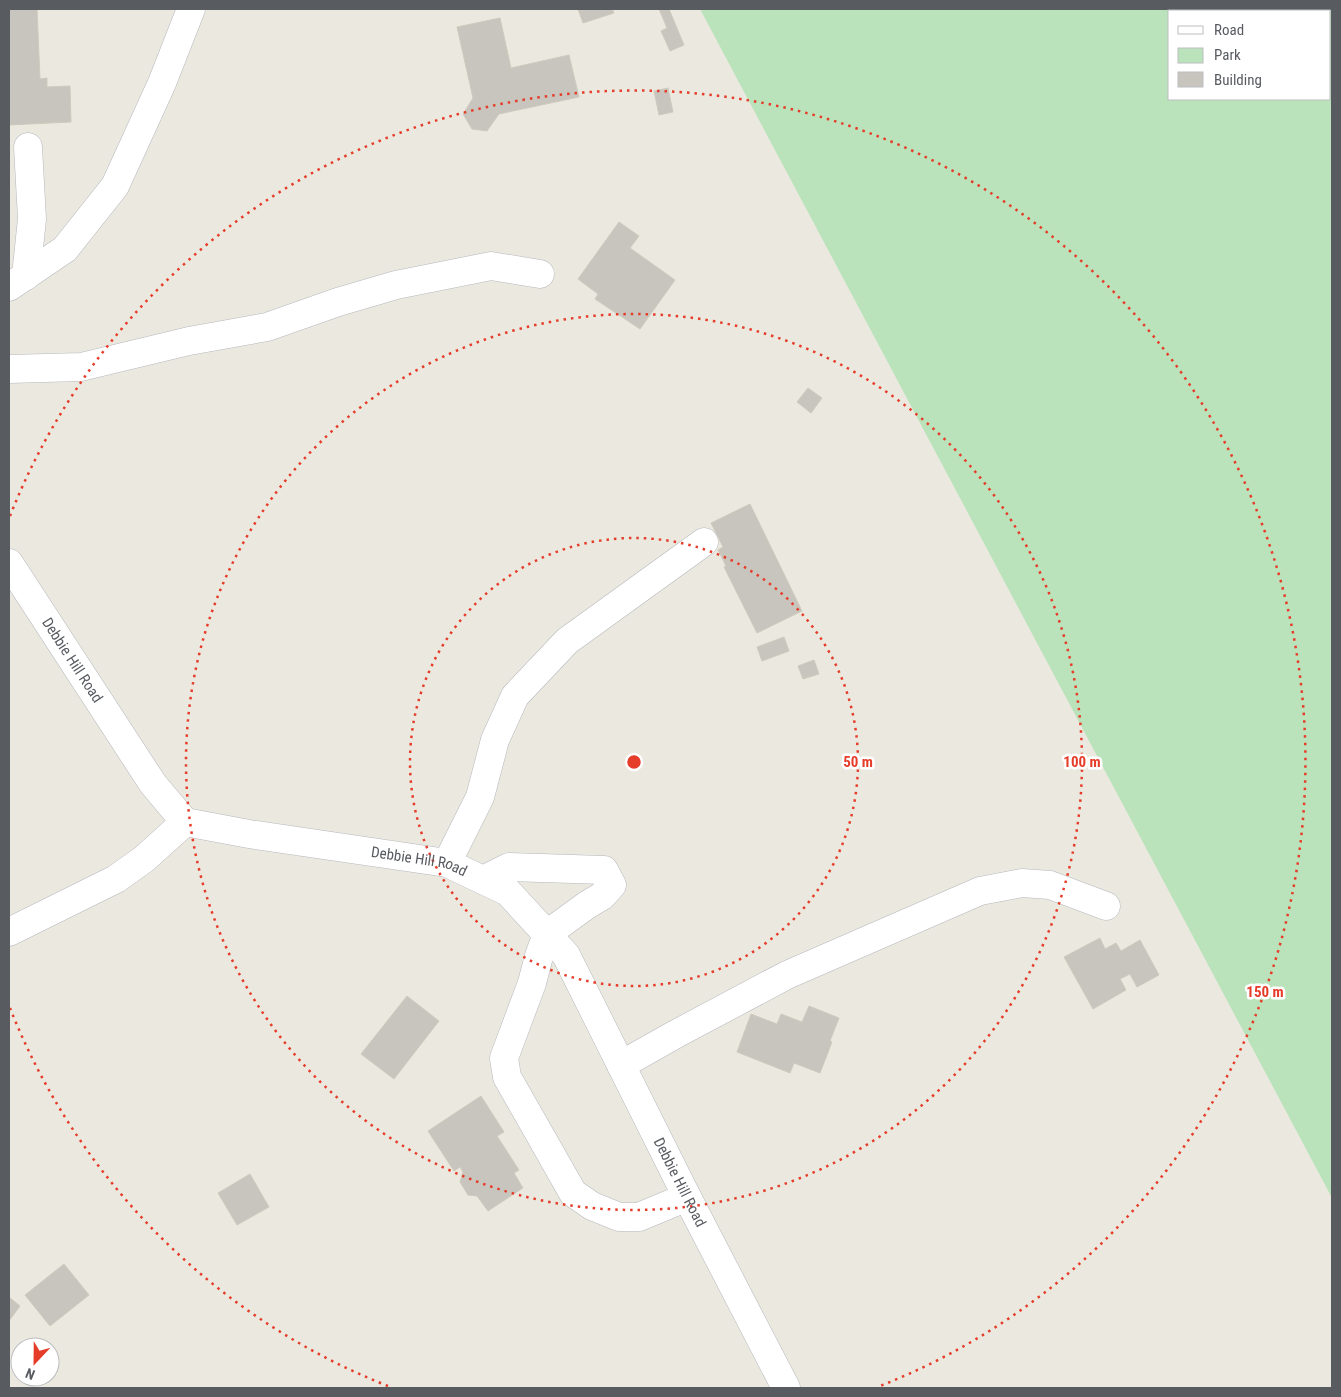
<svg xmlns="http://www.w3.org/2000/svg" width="1341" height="1397" font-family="'Roboto Condensed',sans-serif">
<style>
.green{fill:#bbe3bb;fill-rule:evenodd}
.building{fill:#c8c5be;stroke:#cfcabd}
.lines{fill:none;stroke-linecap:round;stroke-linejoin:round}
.minor-casing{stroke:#b5b7bc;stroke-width:29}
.minor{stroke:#fff;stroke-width:28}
.ring{fill:none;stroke:#e63c2a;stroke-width:2.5;stroke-dasharray:2.5 5}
.labels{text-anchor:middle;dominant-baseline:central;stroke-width:5;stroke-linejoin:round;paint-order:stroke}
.street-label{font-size:15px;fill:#585b60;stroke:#fff}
.centre{fill:#e63c2a;stroke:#fff;stroke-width:2.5}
.ring-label{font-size:15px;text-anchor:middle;font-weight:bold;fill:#e63c2a;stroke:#fff;stroke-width:5;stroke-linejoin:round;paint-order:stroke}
</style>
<rect width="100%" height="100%" fill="#ebe9df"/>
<path class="green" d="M 700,9 L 1332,9 L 1332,1198 ZM 1170,11 L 1330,11 L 1330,99 L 1170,99 Z"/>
<path class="building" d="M 9,9 L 37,9 L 40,79 L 47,78 L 47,87 L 70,86 L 71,122 L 9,125 Z
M 578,9 L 612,9 L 614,13 L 583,23 Z
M 659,9 L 669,9 L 684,45 L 670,51 L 661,31 L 667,28 Z
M 500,18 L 511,68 L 569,55 L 579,97 L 499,114 L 487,131 L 472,129 L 463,114 L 473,98 L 457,27 Z
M 668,88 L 673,112 L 659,115 L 654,91 Z
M 619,222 L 639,236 L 630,248 L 675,280 L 640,329 L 595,299 L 598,294 L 578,279 Z
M 808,388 L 822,398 L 811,413 L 797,402 Z
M 750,504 L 802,611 L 757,633 L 724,567 L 726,566 L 718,550 L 723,547 L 711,523 Z
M 784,637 L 789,651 L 762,661 L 757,647 Z
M 814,660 L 819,674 L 803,679 L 798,666 Z
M 1100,938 L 1105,949 L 1116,943 L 1121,951 L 1140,940 L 1159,975 L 1137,987 L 1130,974 L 1120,979 L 1126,990 L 1093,1009 L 1064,957 Z
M 407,996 L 439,1021 L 394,1079 L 361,1054 Z
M 809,1006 L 839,1018 L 830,1041 L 832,1042 L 820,1073 L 794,1063 L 790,1073 L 737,1052 L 751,1014 L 777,1024 L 781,1014 L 802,1022 Z
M 481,1096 L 504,1132 L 497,1136 L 519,1170 L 514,1173 L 523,1188 L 488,1211 L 477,1196 L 468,1195 L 460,1182 L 463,1172 L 460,1167 L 454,1171 L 428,1131 Z
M 250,1174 L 269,1207 L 237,1225 L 218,1193 Z
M 64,1264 L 89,1295 L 50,1326 L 25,1295 Z
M 9,1297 L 20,1306 L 9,1321 Z"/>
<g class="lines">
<defs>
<g id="minor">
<path d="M 26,276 L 32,219 L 28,147"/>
<path d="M 9,287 L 65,249 L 115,186 L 162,83 L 191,9"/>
<path d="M 9,369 L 81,367 L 189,341 L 267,327 L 338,302 L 396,285 L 491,266 L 540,274"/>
<path id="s1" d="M 9,563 L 153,784 L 185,822 L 249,834 L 447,863 L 508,892 L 566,955 L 687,1197 L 786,1388"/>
<path d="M 447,863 L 480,797 L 495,740 L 515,696 L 567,641 L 704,542"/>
<path d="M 483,880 L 509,867 L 604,870 L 612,885 L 602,896 L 587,905 L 547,934 L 539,956 L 532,983 L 504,1058 L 507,1077 L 573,1193 L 592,1206 L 619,1217 L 639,1217 L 687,1197"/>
<path d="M 9,932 L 116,879 L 144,859 L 185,822"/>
<path d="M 621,1065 L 676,1034 L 787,975 L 980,891 L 1022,883 L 1050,885 L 1106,906"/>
</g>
</defs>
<use href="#minor" class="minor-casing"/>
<use href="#minor" class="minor"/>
</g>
<g class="ring">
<circle cx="634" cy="762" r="224"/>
<circle cx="634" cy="762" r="448"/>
<path d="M388 1386A671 671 0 0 1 10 1008M10 516A671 671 0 1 1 880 1386"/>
</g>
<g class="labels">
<g class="street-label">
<text stroke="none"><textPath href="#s1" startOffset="116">Debbie Hill Road</textPath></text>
<text stroke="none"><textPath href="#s1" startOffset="551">Debbie Hill Road</textPath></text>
<text stroke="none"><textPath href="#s1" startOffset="986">Debbie Hill Road</textPath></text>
</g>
</g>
<circle cx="634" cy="762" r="8" class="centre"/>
<g class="ring-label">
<text x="858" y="767">50 m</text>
<text x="1082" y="767">100 m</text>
<text x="1265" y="997">150 m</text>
</g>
<rect width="1341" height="1397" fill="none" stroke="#585b60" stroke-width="20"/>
<rect x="1168" y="10" width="162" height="90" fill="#ffffff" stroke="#bcbdbf"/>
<rect x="1178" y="26" width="25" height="8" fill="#ffffff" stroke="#bcbdbf"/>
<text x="1214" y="35" font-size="15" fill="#585b60">Road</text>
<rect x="1178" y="48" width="25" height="15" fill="#bbe3bb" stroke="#bcbdbf"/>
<text x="1214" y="60" font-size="15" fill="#585b60">Park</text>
<rect x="1178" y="72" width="25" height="15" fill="#c8c5be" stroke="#bcbdbf"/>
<text x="1214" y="85" font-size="15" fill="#585b60">Building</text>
<g transform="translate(35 1362) rotate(202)"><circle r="24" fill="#ffffff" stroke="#bcbdbf"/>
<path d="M0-4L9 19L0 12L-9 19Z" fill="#e63c2a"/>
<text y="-8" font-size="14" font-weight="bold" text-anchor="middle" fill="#585b60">N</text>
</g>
</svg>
